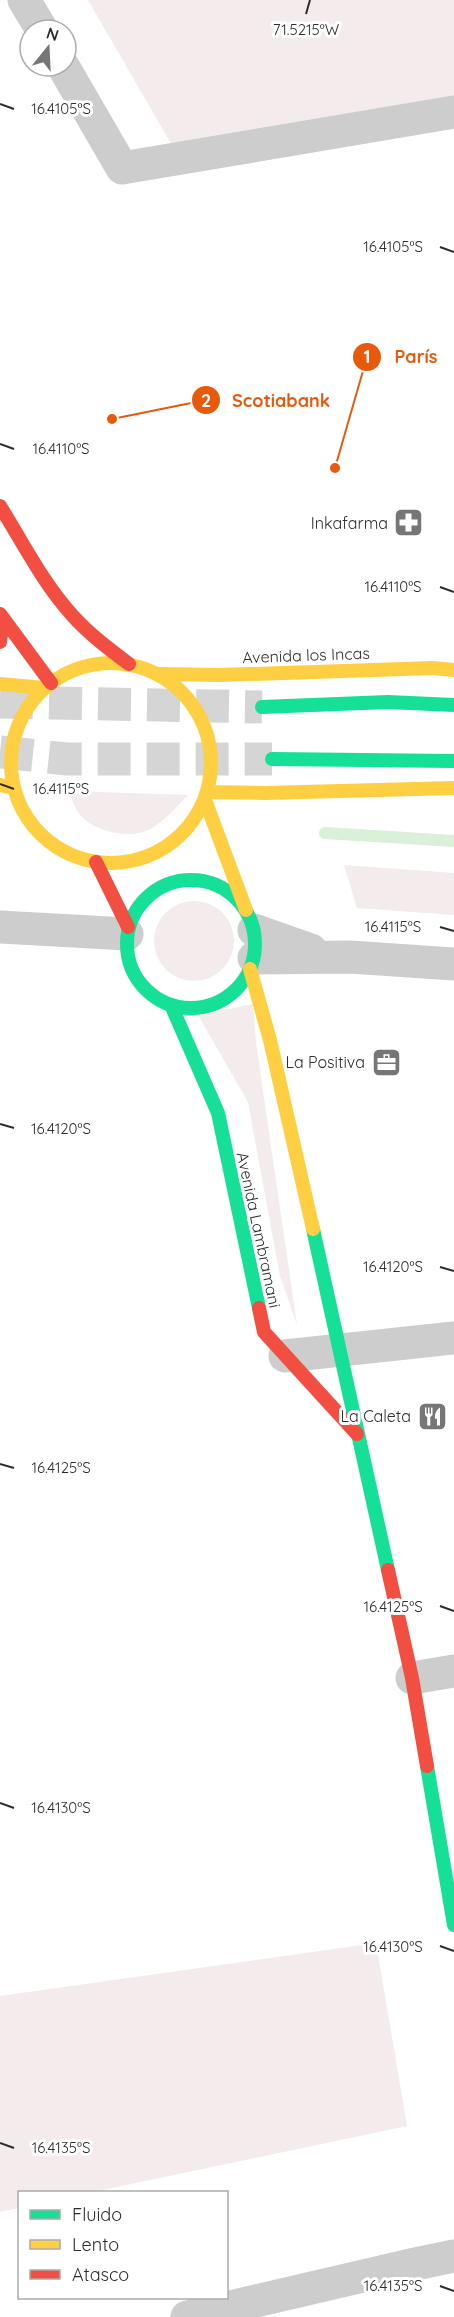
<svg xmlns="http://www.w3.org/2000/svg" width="454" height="2317" font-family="Quicksand,sans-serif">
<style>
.green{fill:#f3ebec}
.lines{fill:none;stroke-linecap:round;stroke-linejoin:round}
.stream{stroke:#dbf0d8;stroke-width:12}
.primary-tunnel{stroke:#d5d5d5;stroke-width:33;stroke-dasharray:33 16;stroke-linecap:butt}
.street{stroke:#cdcdcd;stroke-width:33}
.fast{stroke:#16e098;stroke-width:14}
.slow{stroke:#ffcf43;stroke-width:14}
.jam{stroke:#f24e42;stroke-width:14}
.ticks{fill:none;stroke:#2d2d2d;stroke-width:2}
.labels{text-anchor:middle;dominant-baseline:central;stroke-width:6;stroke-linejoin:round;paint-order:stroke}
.poi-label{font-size:16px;fill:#2d2d2d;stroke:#fff;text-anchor:end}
.street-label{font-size:16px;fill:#2d2d2d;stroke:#fff}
.ticks-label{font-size:15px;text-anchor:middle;fill:#2d2d2d;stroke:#fff;stroke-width:6;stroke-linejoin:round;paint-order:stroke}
.leader{fill:none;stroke:#e8590c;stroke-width:2}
.callout-dot{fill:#e8590c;stroke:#fff;stroke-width:2}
.mark-label{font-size:18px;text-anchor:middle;font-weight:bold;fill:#fff}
.callout-label{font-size:18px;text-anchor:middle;font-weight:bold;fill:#e8590c;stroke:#fff;stroke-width:6;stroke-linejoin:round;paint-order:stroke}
</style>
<rect width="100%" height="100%" fill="#fff"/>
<path class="green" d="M 88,0 L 454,0 L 454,102 L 173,147 Z
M 69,791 L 188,795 C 176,807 165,821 150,829 C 131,840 96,832 81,816 C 75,810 72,799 69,791 Z
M 344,865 L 454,873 L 454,915 L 357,908 Z
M154 941a40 40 0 1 1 80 0a40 40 0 1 1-80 0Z
M 253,1004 L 256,1043 L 297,1325 L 280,1276 L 248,1102 L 198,1015 Z
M 376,1943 L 407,2126 L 93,2192 L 20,2192 L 19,2208 L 0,2212 L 0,1996 Z"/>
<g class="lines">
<path class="stream" d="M 325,833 L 454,841"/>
<path class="primary-tunnel" d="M 0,702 L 262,707
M 0,752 L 67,759 L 272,759"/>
<path class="street" d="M 24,0 L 42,30
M 63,66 L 122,168 L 454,112
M 0,927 L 127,934
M 254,930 L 311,950
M 254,958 L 350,957 L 454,964
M 285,1356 L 454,1338
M 412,1678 L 454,1671
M 187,2317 L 406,2266 L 454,2256"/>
<path class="fast" d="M 262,707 L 388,702 L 454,705
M 272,759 L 454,761
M127 944a64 64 0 1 1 128 0a64 64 0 1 1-128 0Z
M 171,1005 L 218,1113 L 259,1308
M 313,1229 L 388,1570
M 427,1766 L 454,1925"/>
<path class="slow" d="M11 763a100 100 0 1 1 200 0a100 100 0 1 1-200 0Z
M 158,674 L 220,675 L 433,668 L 454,670
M 0,684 L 44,688
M 0,785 L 14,788
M 208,792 L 265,793 L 454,788
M 205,800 L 246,910
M 250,969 L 270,1040 L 313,1229"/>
<path class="jam" d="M 0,506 C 23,543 43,583 72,615 C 89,634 109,649 129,664
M 0,614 L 51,683
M 0,642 L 3,619
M 96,862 L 128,927
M 259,1308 L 264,1332 L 357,1434
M 388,1570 L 412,1678 L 427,1766"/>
</g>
<path class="ticks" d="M 306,14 L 310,0M 0,104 L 14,109M 440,247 L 454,252M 0,444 L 14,449M 440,587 L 454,592M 0,784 L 14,789M 440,927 L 454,931M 0,1124 L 14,1128M 440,1267 L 454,1271M 0,1464 L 14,1468M 440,1606 L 454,1611M 0,1803 L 14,1808M 440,1946 L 454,1951M 0,2143 L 14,2148M 440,2286 L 454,2291"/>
<defs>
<symbol id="pharmacy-square" viewBox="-11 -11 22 22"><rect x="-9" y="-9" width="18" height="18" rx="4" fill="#767676" stroke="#fff"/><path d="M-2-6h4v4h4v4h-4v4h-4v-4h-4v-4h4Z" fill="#fff"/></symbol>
<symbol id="office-square" viewBox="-11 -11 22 22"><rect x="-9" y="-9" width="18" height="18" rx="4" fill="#767676" stroke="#fff"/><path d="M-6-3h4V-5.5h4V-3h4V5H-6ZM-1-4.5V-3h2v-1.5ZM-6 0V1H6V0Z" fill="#fff"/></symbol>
<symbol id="restaurant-square" viewBox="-11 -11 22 22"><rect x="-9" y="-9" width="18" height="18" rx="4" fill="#767676" stroke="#fff"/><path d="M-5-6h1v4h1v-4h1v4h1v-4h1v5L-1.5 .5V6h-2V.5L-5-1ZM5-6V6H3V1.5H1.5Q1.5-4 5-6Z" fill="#fff"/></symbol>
</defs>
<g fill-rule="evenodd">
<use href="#pharmacy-square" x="392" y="506" width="33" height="33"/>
<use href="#office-square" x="370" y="1046" width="33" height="33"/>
<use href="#restaurant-square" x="416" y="1400" width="33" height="33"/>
</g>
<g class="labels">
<g class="poi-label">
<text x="388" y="523">Inkafarma</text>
<text x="365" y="1062">La Positiva</text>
<text x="411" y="1416">La Caleta</text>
</g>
<g class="street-label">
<text transform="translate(306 655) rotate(-2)">Avenida los Incas</text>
<text transform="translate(259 1230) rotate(78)">Avenida Lambramani</text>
</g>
</g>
<g class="ticks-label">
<text x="306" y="35">71.5215°W</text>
<text x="61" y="114">16.4105°S</text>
<text x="393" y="252">16.4105°S</text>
<text x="61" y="454">16.4110°S</text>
<text x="393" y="592">16.4110°S</text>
<text x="61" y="794">16.4115°S</text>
<text x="393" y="932">16.4115°S</text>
<text x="61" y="1134">16.4120°S</text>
<text x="393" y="1272">16.4120°S</text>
<text x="61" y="1473">16.4125°S</text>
<text x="393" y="1612">16.4125°S</text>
<text x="61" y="1813">16.4130°S</text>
<text x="393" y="1952">16.4130°S</text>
<text x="61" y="2153">16.4135°S</text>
<text x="393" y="2291">16.4135°S</text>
</g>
<path class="leader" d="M335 468L367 357M112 419L206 400"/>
<g class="callout-dot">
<circle cx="335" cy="468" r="6"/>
<circle cx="112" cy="419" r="6"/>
<circle cx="367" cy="357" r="15"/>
<circle cx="206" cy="400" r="15"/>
</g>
<g class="mark-label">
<text x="367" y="363">1</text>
<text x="206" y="407">2</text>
</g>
<g class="callout-label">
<text x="416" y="363">París</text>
<text x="281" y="407">Scotiabank</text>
</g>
<rect x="18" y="2191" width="210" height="108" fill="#ffffff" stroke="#ababab" stroke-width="1.5"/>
<rect x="30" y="2210" width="30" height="9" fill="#16e098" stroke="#ababab" stroke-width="1.5"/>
<text x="72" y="2221" font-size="18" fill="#2d2d2d">Fluido</text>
<rect x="30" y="2240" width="30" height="9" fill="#ffcf43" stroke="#ababab" stroke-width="1.5"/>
<text x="72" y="2251" font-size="18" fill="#2d2d2d">Lento</text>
<rect x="30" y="2270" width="30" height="9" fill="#f24e42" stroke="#ababab" stroke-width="1.5"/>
<text x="72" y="2281" font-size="18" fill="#2d2d2d">Atasco</text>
<g transform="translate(48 48) rotate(18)"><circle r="28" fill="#ffffff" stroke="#ababab" stroke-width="1.5"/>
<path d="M0-4.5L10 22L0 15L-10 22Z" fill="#767676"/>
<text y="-9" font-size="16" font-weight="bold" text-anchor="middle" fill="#2d2d2d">N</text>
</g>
</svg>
